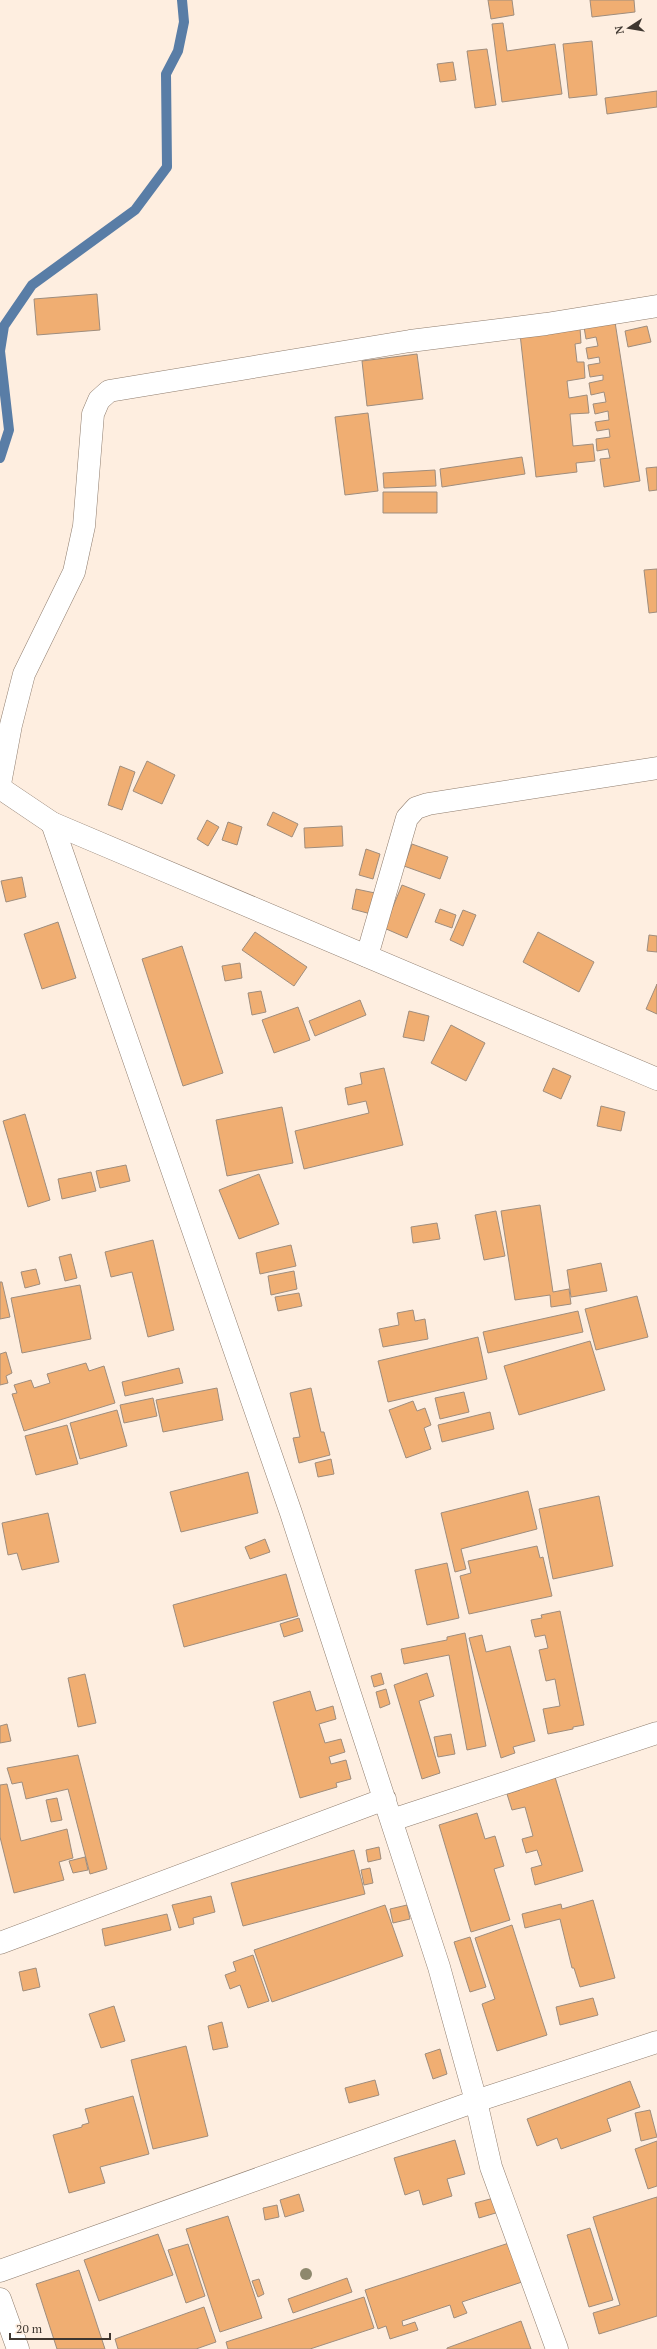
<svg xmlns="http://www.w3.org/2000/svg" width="657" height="2349" font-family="'PT Serif',serif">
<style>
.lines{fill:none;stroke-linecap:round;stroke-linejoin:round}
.stream{stroke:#597da6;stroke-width:10}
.building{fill:#f0ae72;stroke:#9f8d7d}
.street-casing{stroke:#8f7d6e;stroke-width:23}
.secondary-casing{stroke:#8f7d6e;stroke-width:23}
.street{stroke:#fff;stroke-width:22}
.secondary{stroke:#fff;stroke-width:22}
.tree{fill:#8e886d}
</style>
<rect width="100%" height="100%" fill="#feeee0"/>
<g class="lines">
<path class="stream" d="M 0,458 L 9,430 L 0,351 L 4,326 L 32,285 L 135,210 L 167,167 L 166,74 L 178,51 L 184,22 L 182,0"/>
</g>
<path class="building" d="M 488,0 L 512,0 L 514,15 L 491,19 Z
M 590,0 L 634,0 L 635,12 L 592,17 Z
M 503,23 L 507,51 L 555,44 L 562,94 L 502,102 L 492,24 Z
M 592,41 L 597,95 L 569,98 L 563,44 Z
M 487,49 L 496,105 L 475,108 L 467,51 Z
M 453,62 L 456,80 L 440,82 L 437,64 Z
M 657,91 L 657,107 L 607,114 L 605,98 Z
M 97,294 L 100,330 L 37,335 L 34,299 Z
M 615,322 L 640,481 L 604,487 L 600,459 L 610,458 L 608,449 L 597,451 L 596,439 L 610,437 L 609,429 L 597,431 L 595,422 L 609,420 L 608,411 L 595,414 L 593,404 L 606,402 L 604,392 L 591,395 L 589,383 L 603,380 L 603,375 L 590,377 L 588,365 L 600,363 L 599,357 L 588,359 L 586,348 L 598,346 L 596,337 L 586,339 L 584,327 Z
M 647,326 L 651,342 L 628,347 L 625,331 Z
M 580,328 L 581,343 L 575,344 L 577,362 L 584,362 L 585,378 L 567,381 L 569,398 L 587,395 L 589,413 L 570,414 L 573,446 L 593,444 L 595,461 L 576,463 L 577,472 L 536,477 L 520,334 Z
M 417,354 L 423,399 L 367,406 L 362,361 Z
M 368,413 L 378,491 L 345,495 L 335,417 Z
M 522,457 L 525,474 L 442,487 L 440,469 Z
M 657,467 L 657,490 L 649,491 L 646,468 Z
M 435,470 L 436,486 L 384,488 L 383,473 Z
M 383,492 L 437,492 L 437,513 L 383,513 Z
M 657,569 L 657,612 L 649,613 L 644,570 Z
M 147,761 L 175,775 L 162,804 L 133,791 Z
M 120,766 L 135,772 L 122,810 L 108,805 Z
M 273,812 L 298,824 L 292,837 L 267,825 Z
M 207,820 L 219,827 L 208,846 L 197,839 Z
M 228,822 L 242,827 L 237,845 L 222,840 Z
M 342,826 L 343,846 L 305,848 L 304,828 Z
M 412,844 L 448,857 L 440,879 L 404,866 Z
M 366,849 L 380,854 L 373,879 L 359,875 Z
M 22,877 L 26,897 L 6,902 L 1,881 Z
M 402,885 L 425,894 L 407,938 L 384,928 Z
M 356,889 L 375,893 L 371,914 L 352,909 Z
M 440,909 L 456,915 L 452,928 L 435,922 Z
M 463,910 L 476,915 L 463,946 L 450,940 Z
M 58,922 L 76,978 L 42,989 L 24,934 Z
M 255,932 L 307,967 L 294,986 L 242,950 Z
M 538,932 L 594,962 L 579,992 L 523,962 Z
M 649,935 L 657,936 L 657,952 L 647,951 Z
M 182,946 L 223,1073 L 183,1086 L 142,959 Z
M 240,963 L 242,978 L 225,981 L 222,966 Z
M 657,984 L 657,1014 L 646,1009 Z
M 261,991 L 266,1012 L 252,1015 L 248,993 Z
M 360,1000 L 366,1015 L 315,1036 L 309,1021 Z
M 298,1007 L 310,1040 L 274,1053 L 262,1020 Z
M 409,1011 L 429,1016 L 424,1041 L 403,1037 Z
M 451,1025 L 485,1043 L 466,1081 L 431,1063 Z
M 384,1068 L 403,1145 L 304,1169 L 295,1131 L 369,1113 L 366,1101 L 348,1105 L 345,1088 L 362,1084 L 360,1073 Z
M 553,1068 L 571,1076 L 561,1099 L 543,1091 Z
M 601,1106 L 625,1112 L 621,1131 L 597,1126 Z
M 282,1107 L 293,1163 L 227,1176 L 216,1120 Z
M 25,1114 L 50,1200 L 28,1207 L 3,1121 Z
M 126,1165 L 130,1181 L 100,1188 L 96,1171 Z
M 91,1172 L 96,1191 L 62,1199 L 58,1179 Z
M 259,1174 L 279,1224 L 239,1239 L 219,1190 Z
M 540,1205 L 553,1292 L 569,1289 L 571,1304 L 551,1307 L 550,1295 L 515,1300 L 501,1211 Z
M 496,1211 L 505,1256 L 484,1260 L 475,1215 Z
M 437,1223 L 440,1239 L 413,1243 L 411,1227 Z
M 153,1240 L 174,1330 L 148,1337 L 132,1272 L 111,1277 L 105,1252 Z
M 291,1245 L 296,1266 L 260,1274 L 256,1253 Z
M 71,1254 L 77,1278 L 65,1281 L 59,1257 Z
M 601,1263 L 607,1291 L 571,1297 L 567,1270 Z
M 36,1269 L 40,1284 L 25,1288 L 21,1272 Z
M 294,1271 L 297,1289 L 271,1295 L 268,1276 Z
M 0,1282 L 2,1282 L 10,1317 L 0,1319 Z
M 80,1285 L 91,1339 L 22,1353 L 11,1298 Z
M 299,1293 L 302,1306 L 278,1311 L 275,1297 Z
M 637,1296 L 648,1337 L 596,1350 L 585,1309 Z
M 413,1310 L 415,1321 L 425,1319 L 428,1339 L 383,1347 L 379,1329 L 399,1325 L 397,1313 Z
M 578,1311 L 583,1332 L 488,1353 L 483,1332 Z
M 478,1337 L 487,1379 L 388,1402 L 378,1361 Z
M 590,1341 L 605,1390 L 519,1415 L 504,1366 Z
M 6,1352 L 12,1373 L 6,1376 L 8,1383 L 0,1385 L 0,1354 Z
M 86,1363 L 89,1371 L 104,1366 L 115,1403 L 24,1431 L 12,1394 L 17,1393 L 14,1385 L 31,1380 L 34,1388 L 50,1383 L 47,1374 Z
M 179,1368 L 183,1383 L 125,1396 L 122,1382 Z
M 217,1388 L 223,1420 L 163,1432 L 156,1400 Z
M 311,1388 L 321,1432 L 324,1432 L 330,1455 L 299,1463 L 293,1438 L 300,1437 L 290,1393 Z
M 464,1392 L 469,1412 L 440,1419 L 435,1398 Z
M 153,1398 L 157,1416 L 124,1423 L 120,1405 Z
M 413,1401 L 417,1411 L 425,1408 L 431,1425 L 424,1428 L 431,1449 L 406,1458 L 389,1410 Z
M 117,1410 L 127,1446 L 80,1459 L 70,1423 Z
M 490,1412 L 494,1429 L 442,1442 L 438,1425 Z
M 67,1425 L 78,1464 L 36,1475 L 25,1436 Z
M 331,1459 L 334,1474 L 318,1477 L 315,1463 Z
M 248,1472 L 258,1513 L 181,1532 L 170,1492 Z
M 528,1491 L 537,1529 L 461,1549 L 466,1569 L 455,1572 L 441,1513 Z
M 599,1496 L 613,1566 L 553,1579 L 539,1509 Z
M 48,1513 L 59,1562 L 22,1570 L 17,1553 L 8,1555 L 2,1523 Z
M 265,1539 L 270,1552 L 250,1559 L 245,1547 Z
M 537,1546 L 540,1558 L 543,1557 L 552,1596 L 469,1614 L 460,1576 L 471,1573 L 468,1561 Z
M 447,1563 L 459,1618 L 427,1625 L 415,1570 Z
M 286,1574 L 298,1616 L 184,1647 L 173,1605 Z
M 560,1611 L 584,1725 L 573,1727 L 573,1729 L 548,1734 L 543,1709 L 560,1706 L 555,1679 L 546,1681 L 539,1650 L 548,1648 L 545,1635 L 535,1637 L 531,1620 L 542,1618 L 541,1615 Z
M 299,1618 L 303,1631 L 284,1637 L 280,1624 Z
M 465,1633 L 486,1746 L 467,1750 L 449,1655 L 404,1664 L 401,1649 L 447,1640 L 447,1637 Z
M 482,1635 L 486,1652 L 510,1646 L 535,1741 L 513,1747 L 515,1753 L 501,1758 L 469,1638 Z
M 381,1673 L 384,1684 L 374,1687 L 371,1676 Z
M 427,1673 L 434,1696 L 419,1701 L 440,1773 L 422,1779 L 394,1685 Z
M 85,1674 L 96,1723 L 78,1727 L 68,1678 Z
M 386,1689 L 390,1704 L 380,1708 L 376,1692 Z
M 310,1691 L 316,1711 L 333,1706 L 336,1719 L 319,1724 L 325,1743 L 341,1739 L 345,1752 L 329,1757 L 331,1764 L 346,1760 L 351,1779 L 336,1783 L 337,1787 L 300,1798 L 273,1702 Z
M 7,1724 L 11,1741 L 0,1743 L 0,1726 Z
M 451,1734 L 455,1754 L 438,1757 L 434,1737 Z
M 78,1755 L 107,1869 L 90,1874 L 68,1789 L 26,1799 L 22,1782 L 12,1784 L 7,1768 Z
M 555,1777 L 583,1871 L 535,1885 L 531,1868 L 542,1865 L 537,1850 L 526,1853 L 522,1839 L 533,1836 L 525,1807 L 512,1810 L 507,1794 L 520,1790 L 520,1787 Z
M 7,1784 L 21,1841 L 67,1829 L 73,1858 L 59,1862 L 64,1880 L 14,1893 L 0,1837 L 0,1785 Z
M 57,1798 L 62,1820 L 51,1822 L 46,1800 Z
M 477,1813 L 485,1839 L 495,1836 L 504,1866 L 494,1869 L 510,1920 L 471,1932 L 439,1825 Z
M 379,1847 L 381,1859 L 368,1862 L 366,1850 Z
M 354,1850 L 365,1894 L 243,1926 L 231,1883 Z
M 85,1857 L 88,1870 L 73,1873 L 69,1861 Z
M 370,1868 L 373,1883 L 364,1885 L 361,1870 Z
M 211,1896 L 215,1912 L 193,1918 L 194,1924 L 179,1928 L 172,1905 Z
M 593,1900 L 615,1978 L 580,1987 L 574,1968 L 572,1968 L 560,1919 L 525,1928 L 522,1914 L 561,1904 L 562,1909 Z
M 385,1905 L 403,1956 L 272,2002 L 254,1950 Z
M 407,1905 L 410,1919 L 393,1923 L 390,1909 Z
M 167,1914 L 171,1930 L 105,1946 L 102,1929 Z
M 512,1925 L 547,2035 L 497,2051 L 482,2004 L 495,1999 L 475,1938 Z
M 470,1937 L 486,1987 L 470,1992 L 454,1942 Z
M 253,1955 L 269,2001 L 248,2008 L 240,1985 L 230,1989 L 225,1975 L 236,1971 L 233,1962 Z
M 36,1968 L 40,1987 L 23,1991 L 19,1972 Z
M 593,1998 L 598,2015 L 560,2025 L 556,2007 Z
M 114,2006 L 125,2041 L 101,2048 L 89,2014 Z
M 222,2022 L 228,2047 L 213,2050 L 208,2026 Z
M 186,2046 L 208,2136 L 153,2149 L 131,2060 Z
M 440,2049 L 447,2074 L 433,2079 L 425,2054 Z
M 375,2080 L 379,2095 L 349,2103 L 345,2088 Z
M 630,2081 L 640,2107 L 607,2119 L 611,2131 L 561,2149 L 557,2138 L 537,2146 L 527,2119 Z
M 133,2096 L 149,2154 L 100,2167 L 105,2183 L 69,2193 L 53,2135 L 82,2127 L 82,2125 L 89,2123 L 85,2109 Z
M 650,2110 L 657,2137 L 641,2141 L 635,2113 Z
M 455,2140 L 465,2174 L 447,2179 L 452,2196 L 423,2205 L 419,2190 L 405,2195 L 394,2158 Z
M 657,2141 L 657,2186 L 648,2189 L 635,2149 Z
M 299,2194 L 304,2211 L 285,2217 L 280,2200 Z
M 657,2197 L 657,2316 L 599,2334 L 593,2313 L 620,2305 L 593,2217 Z
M 494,2198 L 499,2212 L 479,2218 L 475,2203 Z
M 277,2205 L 279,2217 L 265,2220 L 263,2208 Z
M 228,2216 L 262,2318 L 220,2332 L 186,2229 Z
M 590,2228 L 613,2300 L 589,2307 L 567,2235 Z
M 158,2234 L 173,2275 L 99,2301 L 84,2260 Z
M 509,2243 L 522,2282 L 462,2302 L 467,2313 L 454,2318 L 450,2305 L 402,2321 L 403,2326 L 415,2322 L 418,2330 L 390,2339 L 386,2326 L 378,2329 L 365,2290 Z
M 188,2244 L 205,2296 L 186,2303 L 168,2250 Z
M 79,2270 L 105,2349 L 57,2349 L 36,2284 Z
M 347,2278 L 352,2292 L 293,2313 L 288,2299 Z
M 259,2279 L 264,2294 L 258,2297 L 252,2281 Z
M 364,2297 L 374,2328 L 310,2349 L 228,2349 L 226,2342 Z
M 204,2307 L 216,2342 L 196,2349 L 118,2349 L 115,2339 Z
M 521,2321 L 531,2349 L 447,2349 L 447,2348 Z"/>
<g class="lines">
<defs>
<path id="street" d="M 0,784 L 11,725 L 24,674 L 74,572 L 84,526 L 93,414 L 99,400 L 109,391 L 410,341 L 546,324 L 657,306
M 52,823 L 291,1513 L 439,1967 L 476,2101 L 491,2167 L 557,2349
M 367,956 L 407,818 L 416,808 L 428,804 L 657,768
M 392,1820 L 657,1733
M 0,1943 L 385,1799
M 0,2271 L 476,2101 L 657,2042
M 0,2299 L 18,2349"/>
<path id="secondary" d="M 0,788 L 52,823 L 657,1079"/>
</defs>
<use href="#street" class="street-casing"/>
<use href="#secondary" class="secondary-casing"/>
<use href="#street" class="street"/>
<use href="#secondary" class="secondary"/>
</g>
<circle class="tree" cx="306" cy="2274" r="6"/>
<g transform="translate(629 28) rotate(258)" stroke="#feeee0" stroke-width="3" paint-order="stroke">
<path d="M0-3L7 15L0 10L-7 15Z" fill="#3f3730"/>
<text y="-6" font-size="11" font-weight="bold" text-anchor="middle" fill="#3f3730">N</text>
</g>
<path d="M10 2333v6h100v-6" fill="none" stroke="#3f3730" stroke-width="2"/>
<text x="16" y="2333" font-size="12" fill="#3f3730" stroke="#feeee0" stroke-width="3" paint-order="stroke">20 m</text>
</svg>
